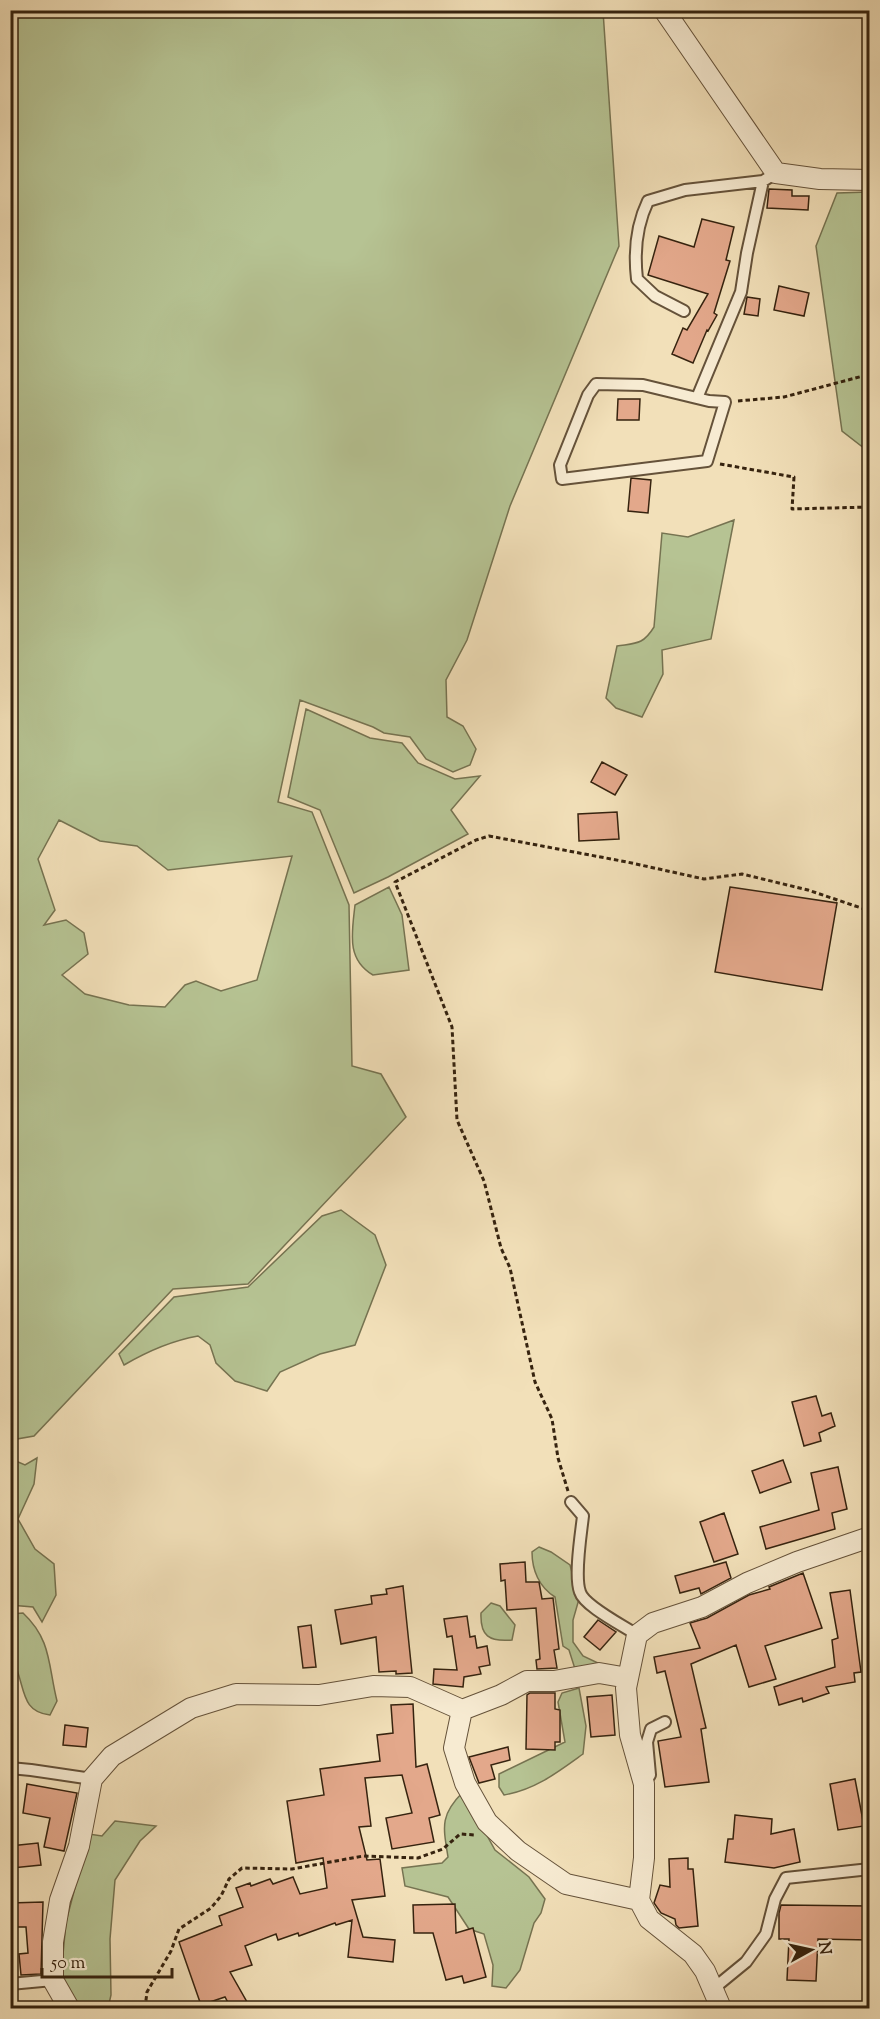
<svg xmlns="http://www.w3.org/2000/svg" width="880" height="2019" font-family="'Sorts Mill Goudy',serif">
<style>
.green{fill:#b6c393;stroke:#767351;stroke-width:1.5;fill-rule:evenodd}
.building{fill:#e3a88b;stroke:#36230f;stroke-width:1.5}
.lines{fill:none;stroke-linecap:round;stroke-linejoin:round}
.service-casing{stroke:#65523a;stroke-width:14}
.minor-casing{stroke:#65523a;stroke-width:22}
.path{stroke:#36230f;stroke-width:3;stroke-dasharray:4.5 3;stroke-linecap:butt}
.service{stroke:#f7ebd2;stroke-width:10}
.minor{stroke:#f7ebd2;stroke-width:20}
</style>
<rect width="100%" height="100%" fill="#f2e0b9"/>
<filter id="stains"><feTurbulence type="fractalNoise" baseFrequency=".00333" numOctaves="4"/><feColorMatrix values="0 0 0 0 .2 0 0 0 0 .09 0 0 0 0 .02 0 0 0 .5 -.17"/></filter>
<radialGradient id="worn" r=".72"><stop offset=".6" stop-color="#630" stop-opacity="0"/><stop offset="1" stop-color="#630" stop-opacity=".3"/></radialGradient>
<path class="green" d="M 11,10 L 603,11 L 619,246 L 510,506 L 467,640 L 446,680 L 447,717 L 463,726 L 476,749 L 470,765 L 453,772 L 426,759 L 410,737 L 384,733 L 373,727 L 300,700 L 278,802 L 312,812 L 349,905 L 352,1066 L 381,1074 L 406,1117 L 248,1284 L 173,1289 L 34,1436 L 11,1440 ZM 59,820 L 100,841 L 137,846 L 168,870 L 292,856 L 257,980 L 221,991 L 196,981 L 185,985 L 165,1007 L 129,1005 L 85,994 L 62,975 L 88,954 L 84,933 L 66,920 L 44,925 L 55,910 L 38,859 Z
M 869,192 L 870,192 L 869,452 L 842,431 L 816,246 L 837,193 Z
M 734,520 L 711,639 L 662,650 L 663,674 L 642,717 L 616,708 L 606,698 L 617,646 C 636,643 643,645 654,627 L 662,533 L 688,537 Z
M 306,709 L 370,738 L 402,743 L 418,763 L 455,779 L 480,776 L 451,810 L 468,834 L 388,877 L 354,893 L 320,810 L 288,797 Z
M 389,887 L 402,915 L 409,970 L 373,975 C 346,959 352,933 355,905 Z
M 341,1210 L 375,1235 L 386,1265 L 355,1345 L 320,1354 L 280,1372 L 267,1391 L 235,1381 L 216,1363 L 210,1345 L 198,1336 C 170,1341 148,1351 124,1365 L 119,1354 L 174,1297 L 248,1287 L 322,1216 Z
M 37,1458 L 34,1484 L 18,1519 L 35,1549 L 54,1564 L 56,1595 L 42,1622 L 33,1607 L 10,1605 L 11,1459 L 25,1465 Z
M 539,1547 L 551,1552 L 570,1565 L 579,1599 L 573,1620 L 573,1642 L 583,1656 L 600,1664 L 575,1669 L 569,1650 L 563,1646 L 555,1597 C 539,1587 532,1570 532,1552 Z
M 491,1603 L 500,1606 L 515,1625 L 512,1640 C 489,1642 480,1636 481,1613 Z
M 23,1613 C 52,1640 48,1666 57,1701 L 50,1715 C 23,1712 25,1692 17,1670 L 11,1668 L 11,1614 Z
M 579,1688 L 586,1726 L 583,1754 C 558,1772 535,1790 504,1795 L 499,1787 L 499,1774 L 565,1742 L 558,1702 L 562,1693 Z
M 463,1792 L 495,1850 L 529,1877 L 545,1899 L 541,1913 L 534,1923 L 520,1970 L 506,1988 L 492,1986 L 493,1965 L 484,1934 L 469,1929 L 448,1897 L 405,1886 L 402,1868 L 442,1863 L 448,1857 C 443,1826 440,1815 463,1792 Z
M 115,1821 L 156,1826 L 140,1841 L 115,1880 L 110,1939 L 111,1995 L 108,2008 L 79,2008 L 61,1976 L 66,1922 L 89,1834 L 102,1836 Z"/>
<path class="building" d="M 769,189 L 792,190 L 792,196 L 809,196 L 808,210 L 767,208 Z
M 702,219 L 734,227 L 726,260 L 730,261 L 714,313 L 717,315 L 708,331 L 707,330 L 693,363 L 672,354 L 683,328 L 687,330 L 708,294 L 648,275 L 659,236 L 694,247 Z
M 779,286 L 809,293 L 804,316 L 774,310 Z
M 747,297 L 760,299 L 758,316 L 744,314 Z
M 618,399 L 640,399 L 639,420 L 617,420 Z
M 631,478 L 651,480 L 648,513 L 628,511 Z
M 602,762 L 627,775 L 615,795 L 591,782 Z
M 617,812 L 619,839 L 579,841 L 578,814 Z
M 730,887 L 837,903 L 822,990 L 715,972 Z
M 816,1396 L 822,1416 L 831,1413 L 835,1426 L 819,1433 L 821,1441 L 804,1446 L 792,1402 Z
M 783,1460 L 791,1482 L 760,1493 L 752,1471 Z
M 838,1467 L 847,1509 L 832,1513 L 835,1529 L 766,1549 L 760,1527 L 819,1510 L 811,1473 Z
M 724,1513 L 738,1554 L 714,1562 L 700,1522 Z
M 525,1562 L 526,1582 L 539,1582 L 542,1599 L 553,1598 L 559,1649 L 554,1650 L 557,1668 L 537,1669 L 536,1660 L 540,1659 L 536,1608 L 507,1610 L 505,1580 L 501,1581 L 500,1564 Z
M 726,1562 L 731,1578 L 701,1594 L 699,1588 L 680,1593 L 675,1576 Z
M 803,1573 L 822,1628 L 765,1646 L 776,1679 L 749,1687 L 736,1645 L 691,1664 L 706,1728 L 701,1729 L 709,1782 L 665,1787 L 658,1741 L 681,1737 L 665,1671 L 657,1673 L 654,1657 L 700,1648 L 690,1623 L 707,1618 L 749,1595 L 770,1589 L 769,1587 Z
M 403,1586 L 412,1673 L 396,1674 L 396,1671 L 379,1672 L 376,1637 L 341,1644 L 335,1610 L 372,1604 L 371,1596 L 387,1594 L 386,1589 Z
M 850,1590 L 861,1672 L 854,1673 L 855,1682 L 826,1687 L 829,1693 L 803,1702 L 802,1698 L 779,1705 L 774,1687 L 835,1667 L 832,1640 L 838,1638 L 830,1593 Z
M 467,1616 L 470,1637 L 475,1636 L 477,1648 L 487,1646 L 490,1665 L 479,1667 L 481,1674 L 464,1677 L 463,1687 L 433,1684 L 434,1669 L 457,1670 L 452,1636 L 447,1637 L 444,1619 Z
M 598,1620 L 616,1632 L 600,1650 L 584,1637 Z
M 311,1625 L 316,1667 L 303,1668 L 298,1627 Z
M 530,1693 L 555,1693 L 555,1709 L 560,1710 L 560,1742 L 555,1742 L 555,1750 L 526,1749 L 527,1695 Z
M 612,1695 L 615,1735 L 591,1737 L 587,1697 Z
M 413,1704 L 416,1767 L 427,1764 L 440,1815 L 429,1818 L 434,1842 L 392,1849 L 386,1818 L 412,1813 L 402,1775 L 365,1778 L 371,1826 L 359,1827 L 367,1860 L 380,1859 L 385,1896 L 352,1900 L 363,1937 L 395,1940 L 393,1962 L 348,1957 L 352,1920 L 336,1925 L 335,1923 L 299,1936 L 298,1933 L 278,1940 L 276,1934 L 245,1946 L 252,1965 L 230,1972 L 247,2002 L 236,2008 L 231,2008 L 225,1997 L 201,2005 L 179,1942 L 222,1925 L 219,1916 L 243,1907 L 236,1888 L 250,1883 L 251,1886 L 270,1879 L 273,1884 L 293,1877 L 300,1894 L 327,1888 L 323,1858 L 296,1863 L 287,1801 L 324,1795 L 320,1769 L 380,1761 L 377,1735 L 393,1733 L 391,1705 Z
M 65,1725 L 88,1728 L 86,1747 L 63,1745 Z
M 508,1747 L 510,1760 L 491,1765 L 495,1779 L 479,1783 L 469,1757 Z
M 855,1779 L 864,1826 L 838,1830 L 830,1784 Z
M 27,1784 L 77,1793 L 64,1851 L 44,1847 L 50,1818 L 23,1813 Z
M 735,1815 L 772,1819 L 771,1834 L 794,1829 L 800,1862 L 774,1868 L 725,1862 L 728,1839 L 733,1839 Z
M 38,1843 L 41,1865 L 12,1868 L 10,1846 Z
M 688,1858 L 688,1869 L 693,1869 L 698,1926 L 679,1928 L 676,1925 L 675,1919 L 661,1913 L 654,1903 L 660,1885 L 670,1887 L 669,1859 Z
M 43,1902 L 41,1974 L 21,1975 L 19,1954 L 28,1953 L 26,1927 L 10,1927 L 10,1903 Z
M 455,1904 L 456,1933 L 473,1928 L 486,1977 L 464,1983 L 462,1976 L 446,1980 L 433,1933 L 414,1933 L 413,1905 Z
M 781,1905 L 870,1906 L 870,1940 L 818,1939 L 816,1981 L 787,1980 L 789,1939 L 779,1939 L 779,1913 Z"/>
<g class="lines">
<defs>
<path id="service" d="M 684,311 L 655,296 L 637,279 C 634,253 636,226 648,201 L 685,190 L 763,181 L 776,173
M 596,384 L 643,385 L 709,401 L 725,402 L 707,461 L 562,479 L 560,465 L 588,395 Z
M 697,398 L 741,292 L 747,253 L 763,181
M 571,1502 L 583,1516 C 581,1534 574,1576 580,1592 C 584,1606 624,1626 637,1635
M 10,1768 L 31,1770 L 92,1779
M 647,1779 L 650,1775 L 647,1742 L 651,1729 L 665,1722
M 10,1984 L 53,1980
M 713,1989 L 746,1962 L 766,1934 L 775,1899 L 786,1878 L 870,1869"/>
<path id="minor" d="M 664,10 L 776,173 L 820,179 L 870,180
M 462,1710 L 501,1695 L 527,1681 L 554,1681 L 599,1673 L 628,1678
M 69,2008 L 53,1980 L 53,1942 L 60,1900 L 79,1846 L 92,1779 L 112,1756 L 191,1708 L 236,1694 L 319,1695 L 373,1686 L 410,1687 L 462,1710 L 454,1748 L 465,1783 L 487,1822 L 518,1851 L 566,1884 L 639,1900
M 721,2008 L 705,1971 L 693,1954 L 649,1919 L 639,1900 L 644,1858 L 644,1784 L 630,1735 L 626,1688 L 637,1635 L 653,1623 L 702,1607 L 747,1583 L 797,1562 L 870,1537"/>
</defs>
<use href="#service" class="service-casing"/>
<use href="#minor" class="minor-casing"/>
<path class="path" d="M 738,401 L 784,397 L 863,376 L 870,378
M 720,464 L 794,477 L 792,509 L 870,507
M 568,1491 L 558,1458 L 552,1419 L 535,1382 L 510,1268 L 501,1248 L 484,1181 L 457,1120 L 452,1027 L 395,882 L 476,840 L 489,836 L 627,862 L 704,879 L 742,874 L 808,890 L 870,911
M 145,2008 L 147,1992 L 171,1951 L 179,1929 L 211,1908 L 221,1896 L 229,1879 L 242,1868 L 292,1869 L 363,1856 L 418,1858 L 443,1849 L 460,1834 L 475,1835"/>
<use href="#service" class="service"/>
<use href="#minor" class="minor"/>
</g>
<rect width="880" height="2019" fill="none" stroke="#f2e0b9" stroke-width="36"/>
<rect x="12" y="12" width="856" height="1995" fill="none" stroke="#36230f" stroke-width="3"/>
<rect x="18" y="18" width="844" height="1983" fill="none" stroke="#36230f" stroke-width="1.5"/>
<g transform="translate(811 1950) rotate(82)" stroke="#f7ebd2" stroke-width="4.5" paint-order="stroke">
<path d="M0-4.5L10 22L0 15L-10 22Z" fill="#36230f"/>
<text y="-9" font-size="16" font-weight="bold" text-anchor="middle" fill="#36230f">N</text>
</g>
<path d="M42 1968v9h130v-9" fill="none" stroke="#36230f" stroke-width="3"/>
<text x="51" y="1968" font-size="18" fill="#36230f" stroke="#f7ebd2" stroke-width="4.5" paint-order="stroke">50 m</text>
<rect width="100%" height="100%" filter="url(#stains)"/>
<rect width="100%" height="100%" fill="url(#worn)"/>
</svg>
